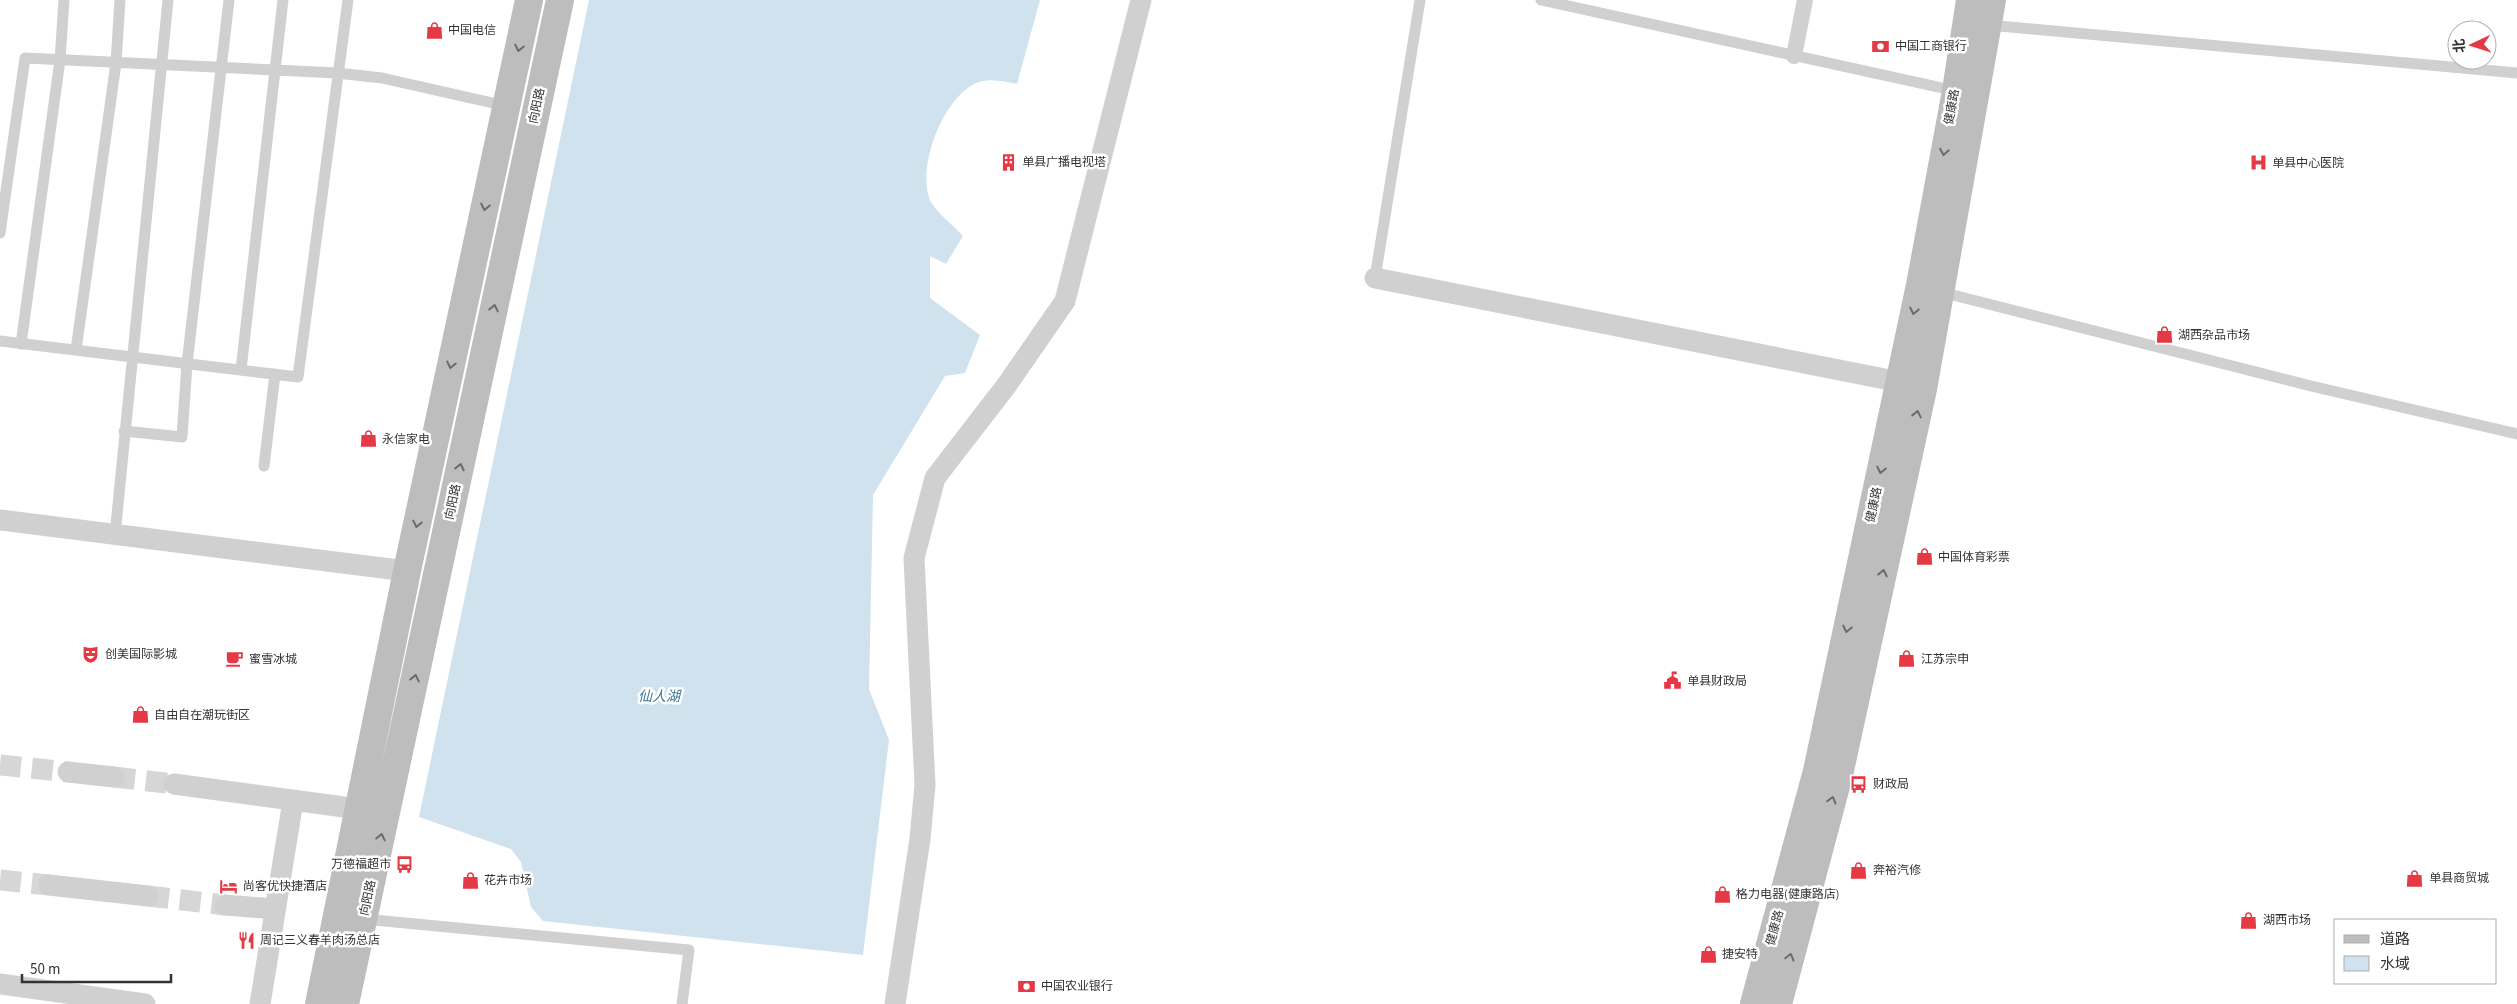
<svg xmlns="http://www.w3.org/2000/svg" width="2517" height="1004" font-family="'Source Sans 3','Noto Sans SC',sans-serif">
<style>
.water{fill:#cfe2ee}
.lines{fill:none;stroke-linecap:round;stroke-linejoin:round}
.minor-tunnel{stroke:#d6d6d6;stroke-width:21;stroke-dasharray:21 11;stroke-linecap:butt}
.service{stroke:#d0d0d0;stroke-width:11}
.pedestrian{stroke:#d0d0d0;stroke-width:16}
.minor{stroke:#d0d0d0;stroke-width:21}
.secondary{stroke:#bdbdbd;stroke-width:28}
.oneway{stroke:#6a6a6a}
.labels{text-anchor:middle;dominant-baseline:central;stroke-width:5;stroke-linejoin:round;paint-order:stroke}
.poi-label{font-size:12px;fill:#333;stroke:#fff;text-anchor:start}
.street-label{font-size:12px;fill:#333;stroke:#fff}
.water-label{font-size:14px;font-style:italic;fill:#3f7597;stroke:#fff}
</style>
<rect width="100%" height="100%" fill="#fff"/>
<path class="water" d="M 589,0 L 1040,0 L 1017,84 C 1006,82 991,78 979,82 C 944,94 916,167 930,200 C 934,210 955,227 963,236 L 946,264 L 930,256 L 930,298 L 980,335 L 965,373 L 945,376 L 873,495 L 869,689 L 889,740 L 863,955 L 543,921 L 531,907 L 521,862 L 511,849 L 419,817 Z"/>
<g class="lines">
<path class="minor-tunnel" d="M 0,765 L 68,772
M 114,777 L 174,784
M 0,880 L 49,885
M 148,896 L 225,905"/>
<path class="service" d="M 1541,0 L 1956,91
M 1988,25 L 2517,73
M 0,233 L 25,58 L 337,73 L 382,78 L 506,106
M 1375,278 L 1420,0
M 1941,292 L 2311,386 L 2517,434
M 0,341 L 298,377 L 348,0
M 21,344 L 60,60 L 64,0
M 76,350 L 116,63 L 120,0
M 241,370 L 283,0
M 124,431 L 182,437 L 187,364 L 229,0
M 264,466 L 275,374
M 115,535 L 168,0
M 363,919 L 689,950 L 682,1004"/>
<path class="pedestrian" d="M 1794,56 L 1805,0"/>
<path class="minor" d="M 1375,278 L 1900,382
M 0,520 L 407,571
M 68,772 L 114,777
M 174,784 L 359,809
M 49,885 L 148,896
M 225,905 L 275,909
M 0,984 L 145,1004
M 260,1004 L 293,801
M 895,1004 L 920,839 L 925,785 L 914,558 L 935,478 L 1006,386 L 1065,301 L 1141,0"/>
<path class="secondary" d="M 319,1004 L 407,571 L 529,0
M 345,1004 L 560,0
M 1754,1004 L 1817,771 L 1920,285 L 1956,91 L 1970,0
M 1778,1004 L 1839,775 L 1923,389 L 1992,0"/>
</g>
<defs><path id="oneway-chevron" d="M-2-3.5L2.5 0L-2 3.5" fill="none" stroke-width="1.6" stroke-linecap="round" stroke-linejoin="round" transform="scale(1.25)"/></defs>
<g class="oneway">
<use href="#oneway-chevron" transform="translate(519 48) rotate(102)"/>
<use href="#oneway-chevron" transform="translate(1944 152) rotate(100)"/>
<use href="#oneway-chevron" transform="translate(485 207) rotate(102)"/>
<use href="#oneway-chevron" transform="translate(494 308) rotate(-78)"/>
<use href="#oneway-chevron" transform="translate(1914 311) rotate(102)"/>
<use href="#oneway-chevron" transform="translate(451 365) rotate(102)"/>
<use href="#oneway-chevron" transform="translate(1917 414) rotate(-78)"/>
<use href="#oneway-chevron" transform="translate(460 467) rotate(-78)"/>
<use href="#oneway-chevron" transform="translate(1881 470) rotate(102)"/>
<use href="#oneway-chevron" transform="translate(417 524) rotate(102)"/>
<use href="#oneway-chevron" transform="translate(1883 573) rotate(-78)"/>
<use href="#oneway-chevron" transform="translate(1847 629) rotate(102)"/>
<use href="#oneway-chevron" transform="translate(415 678) rotate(-78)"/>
<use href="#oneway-chevron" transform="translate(1832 800) rotate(-75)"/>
<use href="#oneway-chevron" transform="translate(381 837) rotate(-78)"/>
<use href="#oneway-chevron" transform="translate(1790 957) rotate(-75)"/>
</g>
<defs>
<symbol id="shop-bare" viewBox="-9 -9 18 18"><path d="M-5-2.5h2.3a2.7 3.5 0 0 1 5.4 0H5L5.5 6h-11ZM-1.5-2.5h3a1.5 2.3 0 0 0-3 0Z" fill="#e63946" stroke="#fff" stroke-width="2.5" paint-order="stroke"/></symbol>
<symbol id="bank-bare" viewBox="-9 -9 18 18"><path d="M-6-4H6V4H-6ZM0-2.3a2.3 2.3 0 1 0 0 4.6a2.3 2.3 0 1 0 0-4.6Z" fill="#e63946" stroke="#fff" stroke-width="2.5" paint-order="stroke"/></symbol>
<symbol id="building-bare" viewBox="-9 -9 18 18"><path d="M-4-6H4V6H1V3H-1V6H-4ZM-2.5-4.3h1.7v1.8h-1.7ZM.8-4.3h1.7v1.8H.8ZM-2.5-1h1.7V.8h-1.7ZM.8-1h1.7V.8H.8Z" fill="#e63946" stroke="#fff" stroke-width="2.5" paint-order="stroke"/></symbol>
<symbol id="hospital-bare" viewBox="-9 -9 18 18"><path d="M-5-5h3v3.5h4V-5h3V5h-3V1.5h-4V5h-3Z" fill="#e63946" stroke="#fff" stroke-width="2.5" paint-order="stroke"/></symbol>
<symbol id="theatre-bare" viewBox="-9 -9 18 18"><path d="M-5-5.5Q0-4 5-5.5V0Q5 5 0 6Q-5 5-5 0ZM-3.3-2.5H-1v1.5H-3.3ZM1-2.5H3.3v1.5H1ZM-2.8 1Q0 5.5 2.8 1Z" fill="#e63946" stroke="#fff" stroke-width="2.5" paint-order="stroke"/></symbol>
<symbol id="cafe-bare" viewBox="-9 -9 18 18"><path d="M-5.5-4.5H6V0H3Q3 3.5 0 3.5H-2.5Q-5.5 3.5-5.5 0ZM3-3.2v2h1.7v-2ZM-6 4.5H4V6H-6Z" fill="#e63946" stroke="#fff" stroke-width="2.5" paint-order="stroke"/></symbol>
<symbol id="civic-bare" viewBox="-9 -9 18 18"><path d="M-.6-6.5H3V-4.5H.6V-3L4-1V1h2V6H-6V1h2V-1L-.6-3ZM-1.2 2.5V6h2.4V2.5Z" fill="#e63946" stroke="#fff" stroke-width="2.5" paint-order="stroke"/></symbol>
<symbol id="bus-bare" viewBox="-9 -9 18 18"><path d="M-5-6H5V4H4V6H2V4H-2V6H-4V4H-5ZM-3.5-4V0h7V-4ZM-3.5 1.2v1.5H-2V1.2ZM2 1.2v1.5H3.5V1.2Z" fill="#e63946" stroke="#fff" stroke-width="2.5" paint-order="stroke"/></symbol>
<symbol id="hotel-bare" viewBox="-9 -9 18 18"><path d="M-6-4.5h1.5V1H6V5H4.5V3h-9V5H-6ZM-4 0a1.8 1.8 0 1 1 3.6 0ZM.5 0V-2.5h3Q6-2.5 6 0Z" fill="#e63946" stroke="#fff" stroke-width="2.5" paint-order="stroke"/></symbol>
<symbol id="restaurant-bare" viewBox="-9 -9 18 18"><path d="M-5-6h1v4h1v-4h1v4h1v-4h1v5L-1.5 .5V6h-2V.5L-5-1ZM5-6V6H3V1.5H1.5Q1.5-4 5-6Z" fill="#e63946" stroke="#fff" stroke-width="2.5" paint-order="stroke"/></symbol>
</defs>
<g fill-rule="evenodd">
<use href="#shop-bare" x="422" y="18" width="25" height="25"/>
<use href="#bank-bare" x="1868" y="34" width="25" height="25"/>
<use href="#building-bare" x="996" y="150" width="25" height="25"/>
<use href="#hospital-bare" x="2246" y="150" width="25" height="25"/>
<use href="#shop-bare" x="2152" y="322" width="25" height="25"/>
<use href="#shop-bare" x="356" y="426" width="25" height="25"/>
<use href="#shop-bare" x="1912" y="544" width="25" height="25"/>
<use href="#theatre-bare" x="78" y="642" width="25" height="25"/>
<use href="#cafe-bare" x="222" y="646" width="25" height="25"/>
<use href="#shop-bare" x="1894" y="646" width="25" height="25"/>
<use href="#civic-bare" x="1660" y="668" width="25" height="25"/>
<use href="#shop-bare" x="128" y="702" width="25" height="25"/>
<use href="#bus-bare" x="1846" y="772" width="25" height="25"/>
<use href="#bus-bare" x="392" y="852" width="25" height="25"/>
<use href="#shop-bare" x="1846" y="858" width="25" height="25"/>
<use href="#shop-bare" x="2402" y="866" width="25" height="25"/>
<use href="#shop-bare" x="458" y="868" width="25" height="25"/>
<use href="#hotel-bare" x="216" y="874" width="25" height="25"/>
<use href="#shop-bare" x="1710" y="882" width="25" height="25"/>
<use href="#shop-bare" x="2236" y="908" width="25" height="25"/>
<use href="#restaurant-bare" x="234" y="928" width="25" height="25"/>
<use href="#shop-bare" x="1696" y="942" width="25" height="25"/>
<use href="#bank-bare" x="1014" y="974" width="25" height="25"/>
</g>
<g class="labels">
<g class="poi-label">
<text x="448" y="30">中国电信</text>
<text x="1895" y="46">中国工商银行</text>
<text x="1022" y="162">单县广播电视塔</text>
<text x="2272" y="163">单县中心医院</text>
<text x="2178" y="335">湖西杂品市场</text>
<text x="382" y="439">永信家电</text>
<text x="1938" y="557">中国体育彩票</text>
<text x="105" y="654">创美国际影城</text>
<text x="249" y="659">蜜雪冰城</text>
<text x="1921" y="659">江苏宗申</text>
<text x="1687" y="681">单县财政局</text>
<text x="154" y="715">自由自在潮玩街区</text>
<text x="1873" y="784">财政局</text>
<text x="391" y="864" text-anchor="end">万德福超市</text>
<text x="1873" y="870">奔裕汽修</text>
<text x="2429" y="878">单县商贸城</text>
<text x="484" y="880">花卉市场</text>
<text x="243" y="886">尚客优快捷酒店</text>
<text x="1736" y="894">格力电器(健康路店)</text>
<text x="2263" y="920">湖西市场</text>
<text x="260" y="940">周记三义春羊肉汤总店</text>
<text x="1722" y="954">捷安特</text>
<text x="1041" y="986">中国农业银行</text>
</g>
<g class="street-label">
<text transform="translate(537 106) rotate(-78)">向阳路</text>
<text transform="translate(1952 107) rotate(-80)">健康路</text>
<text transform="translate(453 502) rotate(-78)">向阳路</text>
<text transform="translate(1874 505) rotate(-78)">健康路</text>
<text transform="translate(368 898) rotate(-78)">向阳路</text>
<text transform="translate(1775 928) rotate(-75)">健康路</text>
</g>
<g class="water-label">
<text x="659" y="697">仙人湖</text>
</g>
</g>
<rect x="2334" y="919" width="162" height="65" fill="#ffffff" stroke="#adadad"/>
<rect x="2344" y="935" width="25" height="8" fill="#bdbdbd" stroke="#adadad"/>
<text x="2380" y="944" font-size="15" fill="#333333">道路</text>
<rect x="2344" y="956" width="25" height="15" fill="#cfe2ee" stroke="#adadad"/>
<text x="2380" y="969" font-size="15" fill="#333333">水域</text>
<g transform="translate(2472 45) rotate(266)"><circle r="24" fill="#ffffff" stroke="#adadad"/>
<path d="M0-4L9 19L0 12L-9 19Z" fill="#e63946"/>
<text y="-8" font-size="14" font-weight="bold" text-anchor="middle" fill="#333333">北</text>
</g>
<path d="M22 974v8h149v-8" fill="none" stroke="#333333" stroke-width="2.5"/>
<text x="30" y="974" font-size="15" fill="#333333" stroke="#ffffff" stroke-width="4" paint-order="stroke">50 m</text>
</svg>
